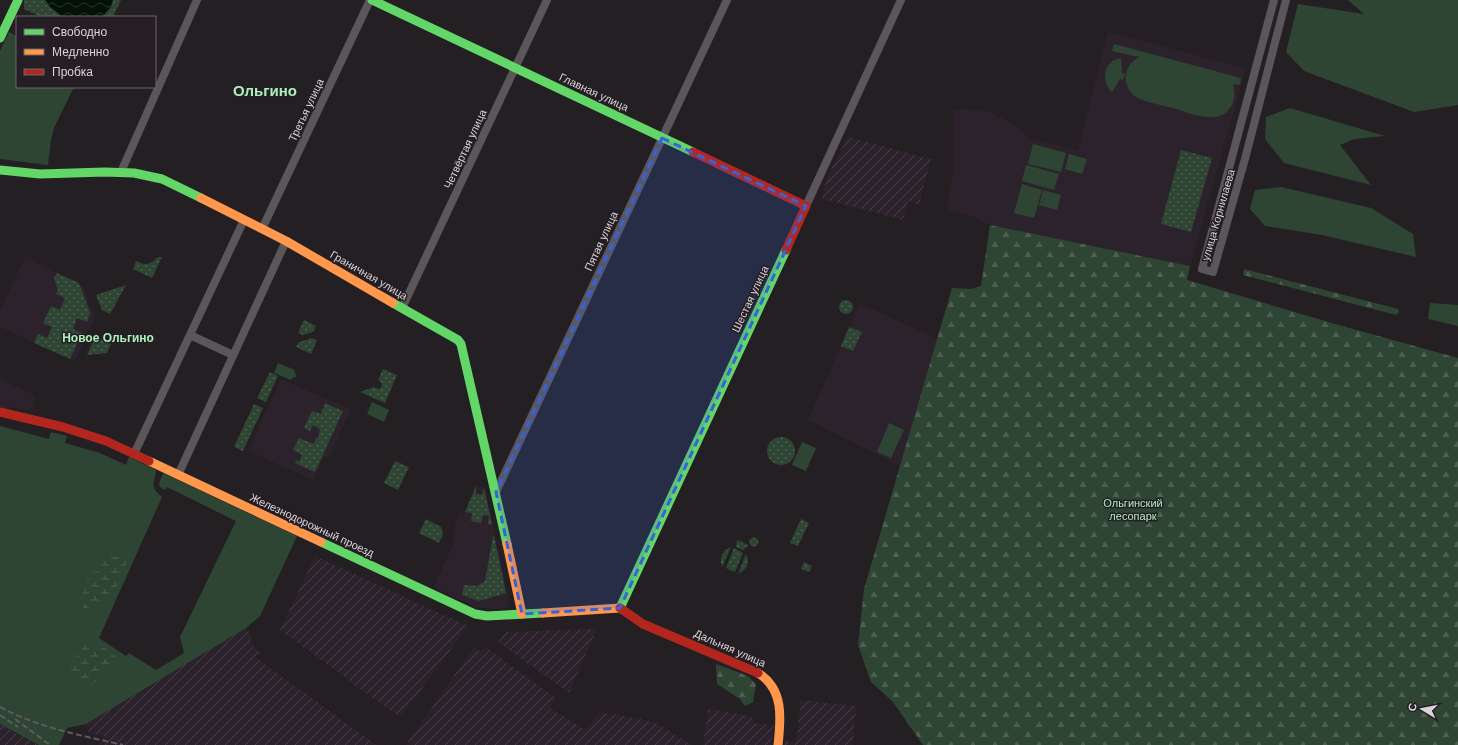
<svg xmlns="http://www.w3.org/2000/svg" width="1458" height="745" font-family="Arial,sans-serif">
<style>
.built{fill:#2c222c}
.industrial{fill:url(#industrial-furrows)}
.grass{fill:#2f4534}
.forest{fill:url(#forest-firs)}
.wetland{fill:url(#wetland-marsh)}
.park{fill:url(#park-dots)}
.water{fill:url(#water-waves)}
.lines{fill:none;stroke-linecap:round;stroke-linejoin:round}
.street{stroke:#5b565a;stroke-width:8}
.fast{stroke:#63d668;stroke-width:9}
.slow{stroke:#ff974d;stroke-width:9}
.jam{stroke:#b3261e;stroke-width:9}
.rail{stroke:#5e5a5e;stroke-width:2;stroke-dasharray:6 3;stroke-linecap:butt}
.marked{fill:#3962d8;fill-opacity:0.2;stroke:#3962d8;stroke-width:3;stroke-dasharray:8 5;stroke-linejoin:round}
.labels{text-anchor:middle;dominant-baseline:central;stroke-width:3;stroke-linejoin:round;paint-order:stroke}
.street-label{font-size:11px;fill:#d9d4d8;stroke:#251e24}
.park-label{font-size:11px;fill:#adeebc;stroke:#251e24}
.neighbourhood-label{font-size:12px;font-weight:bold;fill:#acf1bc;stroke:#251e24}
.district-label{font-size:15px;font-weight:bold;fill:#acf1bc;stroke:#251e24}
</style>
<defs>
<pattern id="industrial-furrows" width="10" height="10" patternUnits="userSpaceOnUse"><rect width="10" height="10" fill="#2c222c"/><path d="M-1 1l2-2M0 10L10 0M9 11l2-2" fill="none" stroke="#4a414a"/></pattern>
<pattern id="forest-firs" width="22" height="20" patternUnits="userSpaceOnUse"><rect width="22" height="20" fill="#2f4534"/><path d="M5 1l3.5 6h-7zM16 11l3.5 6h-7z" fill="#4d5f51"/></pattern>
<pattern id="wetland-marsh" width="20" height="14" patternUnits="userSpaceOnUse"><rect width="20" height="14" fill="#2f4534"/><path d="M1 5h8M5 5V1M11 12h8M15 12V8" fill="none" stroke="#4d5f51"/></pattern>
<pattern id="park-dots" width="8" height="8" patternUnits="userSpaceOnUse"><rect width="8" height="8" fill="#2f4534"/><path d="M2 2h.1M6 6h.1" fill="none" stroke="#4d5f51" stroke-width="1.8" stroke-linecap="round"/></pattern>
<pattern id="water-waves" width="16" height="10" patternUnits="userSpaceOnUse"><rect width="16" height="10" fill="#031205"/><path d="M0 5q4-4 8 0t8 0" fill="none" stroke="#273429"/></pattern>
</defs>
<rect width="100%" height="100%" fill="#241f23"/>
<path class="built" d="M 1108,32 L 1246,68 L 1190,266 L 990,225 L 974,217 L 947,210 L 954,164 L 953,111 L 963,109 L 991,112 L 1013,124 L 1029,138 L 1078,150 Z
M 25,257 L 83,286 L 95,317 L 75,361 L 0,327 L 0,311 Z
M 860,303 L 938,339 L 900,466 L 808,420 Z
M 0,379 L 36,396 L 30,411 L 10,407 L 9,410 L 0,407 Z
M 281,379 L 351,409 L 329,458 L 324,456 L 313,480 L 248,451 Z
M 476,486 L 485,488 L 509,600 L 507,607 L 503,609 L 477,608 L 434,587 L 453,544 L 455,524 L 460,513 L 464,515 Z"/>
<path class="industrial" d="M 847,137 L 931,159 L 919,205 L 908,201 L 903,220 L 822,199 L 826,180 Z
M 315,556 L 468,626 L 403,714 L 400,715 L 395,714 L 280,630 Z
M 246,628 L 251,635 L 251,642 L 253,646 L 261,653 L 255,657 L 376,745 L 99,745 L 104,736 L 88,733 L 89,730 L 86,724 Z
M 593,629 L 596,631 L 569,693 L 498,642 L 506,632 Z
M 474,647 L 481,652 L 484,648 L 487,648 L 556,698 L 550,708 L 585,730 L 600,712 L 624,716 L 654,722 L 692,745 L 406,745 Z
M 801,700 L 856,706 L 853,745 L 784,745 L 784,741 L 796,742 Z
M 708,709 L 752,716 L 753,723 L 774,725 L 771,745 L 703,745 Z
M 0,724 L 17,734 L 39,745 L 0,745 Z"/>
<path class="grass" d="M 1348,0 L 1458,0 L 1458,105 L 1414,112 L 1304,71 L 1286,52 L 1298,4 L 1364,14 Z
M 9,32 L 17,36 L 17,87 L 74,87 L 54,128 L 51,140 L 48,165 L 0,159 L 0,51 Z
M 1114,44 L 1241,78 L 1240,85 L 1233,84 C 1238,101 1229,119 1209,117 C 1197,117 1184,111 1173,108 C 1162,105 1150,103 1140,99 C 1128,94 1122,79 1128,68 C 1130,63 1135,60 1139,57 L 1112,51 Z
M 1121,58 L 1122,73 L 1125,74 L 1123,80 L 1120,79 L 1112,92 C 1100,81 1104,60 1121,58 Z
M 1290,108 L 1385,136 L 1354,139 L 1340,145 L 1371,185 L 1284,163 L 1265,139 L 1266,117 Z
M 1033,144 L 1066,153 L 1061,172 L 1028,164 Z
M 1069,154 L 1087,159 L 1082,174 L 1065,169 Z
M 1026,165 L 1059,174 L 1054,190 L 1022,181 Z
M 1022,184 L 1042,190 L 1034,218 L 1014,213 Z
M 1281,187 L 1371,208 L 1413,234 L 1416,257 L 1322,235 L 1265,226 L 1250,209 L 1255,190 Z
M 1043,190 L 1061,195 L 1057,210 L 1039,205 Z
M 1430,303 L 1458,305 L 1458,326 L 1428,319 Z
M 278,363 L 295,370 L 294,372 L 296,374 L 296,377 L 292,378 L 291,380 L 274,373 Z
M 372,402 L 389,410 L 384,422 L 367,414 Z
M 889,423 L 904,430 L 891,458 L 877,452 Z
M 0,426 L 49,439 L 51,432 L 67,436 L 65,443 L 100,453 L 126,465 L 129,457 L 156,470 C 155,483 148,486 162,497 L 99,638 L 126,656 L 129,653 L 156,670 L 184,653 L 180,637 L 236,521 L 167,487 L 165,490 L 160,487 L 159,483 L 163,473 L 297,536 L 260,616 L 246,628 L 86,724 L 67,728 L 59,745 L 39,745 L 0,724 Z
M 802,442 L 816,448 L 806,471 L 792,465 Z"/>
<path class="forest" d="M 990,225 L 1190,266 L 1187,280 L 1335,324 L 1458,358 L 1458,745 L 923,745 L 893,702 L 871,682 L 858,645 L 864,589 L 952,288 L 971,289 L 981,286 Z
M 1244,269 L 1398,309 L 1399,312 L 1396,315 L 1243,275 Z
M 716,664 L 748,676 L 756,684 L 753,702 L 745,706 L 740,699 L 717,684 Z"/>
<path class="wetland" d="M 110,556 L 125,558 L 127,562 L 116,589 L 110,600 L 88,615 L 85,614 C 81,607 83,586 87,579 C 89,576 92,574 94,572 L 96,572 Z
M 94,644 L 102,646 L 119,659 C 117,669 108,668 100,673 L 99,677 L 94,683 C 85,685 76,681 69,676 L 70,668 L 82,646 Z"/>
<path class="park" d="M 24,0 L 121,0 L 113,17 L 41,17 L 24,9 Z
M 1181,150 L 1212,158 L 1191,232 L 1161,224 Z
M 158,257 L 162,257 L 152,278 L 133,269 L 136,261 C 145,266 151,265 158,257 Z
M 57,273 L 79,283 L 90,313 L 87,322 L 77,318 L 73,329 L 82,333 L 70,359 L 34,343 L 38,334 L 47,338 L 52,327 L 43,323 L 51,306 L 60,310 L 65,298 L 56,294 L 58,290 L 54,278 Z
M 126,285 L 110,314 L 102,310 L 96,295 Z
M839 307a7 7 0 1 1 14 0a7 7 0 1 1-14 0Z
M 304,320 L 316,326 L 313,332 L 303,335 L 298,333 Z
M 849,327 L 862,332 L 853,351 L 841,346 Z
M 95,337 L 111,344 L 107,353 L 87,355 Z
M 311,338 L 317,340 L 311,354 L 296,347 L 298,343 Z
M 383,369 L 397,375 L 385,403 L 360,392 L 374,387 L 378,389 L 381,388 L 382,383 L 378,380 Z
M 270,372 L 278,376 L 266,402 L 257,398 Z
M 325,403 L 343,411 L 315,472 L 295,463 L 296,460 L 299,462 L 302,455 L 293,450 L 299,438 L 314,444 L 316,438 L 318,439 L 320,429 L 313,425 L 310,431 L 304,428 L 312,411 L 321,414 Z
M 254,404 L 263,408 L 243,451 L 234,447 Z
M767 451a14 14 0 1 1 28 0a14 14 0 1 1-28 0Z
M 395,461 L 409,467 L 398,490 L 384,483 Z
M 476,486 L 476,494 L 482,495 L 484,488 L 492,525 L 488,524 L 489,516 L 483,515 L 481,523 L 471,521 L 472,513 L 465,512 Z
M 426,519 L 441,527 L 443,534 L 439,543 L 419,533 Z
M 801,519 L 809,523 L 798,546 L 790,543 Z
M 493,536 L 494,536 L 506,593 L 479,601 L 462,595 L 464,585 L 477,586 L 485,581 Z
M749.5 542a4.5 4.5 0 1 1 9 0a4.5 4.5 0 1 1-9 0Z
M 737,540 L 748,545 L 749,545 L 743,550 L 736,547 Z
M 731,547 L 722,567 C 719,558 722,551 731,547 Z
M 734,548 L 743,553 L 735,572 L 726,568 Z
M 746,554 C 750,563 747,570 738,574 Z
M 804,562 L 812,566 L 809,572 L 801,569 Z"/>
<path class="water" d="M 45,0 L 113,0 L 111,7 L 102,17 L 63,17 L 50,7 Z"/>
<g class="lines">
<path class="street" d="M 1274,0 L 1202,269 L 1213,272 L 1245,159 L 1286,0
M 121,172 L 197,0
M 806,206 L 901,0
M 262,229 L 370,0
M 402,308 L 547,0
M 190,335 L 233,355
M 134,454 L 244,220
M 178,475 L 286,241
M 496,492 L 727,0"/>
<path class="fast" d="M 372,0 L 693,152
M 0,38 L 18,0
M 0,170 L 40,174 L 105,172 L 134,173 L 162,179 L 201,198
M 393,303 L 458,340 L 461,344 L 507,544
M 321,542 L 475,614 L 487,616 L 543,613
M 620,608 L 786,250"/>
<path class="slow" d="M 201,198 L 286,241 L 393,303
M 149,461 L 321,542
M 507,544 L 522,614
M 543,613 L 620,608
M 758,673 C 784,689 781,718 778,745"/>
<path class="jam" d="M 693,152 L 806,206 L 786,250
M 0,412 L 63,427 L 106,441 L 149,461
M 620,608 L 643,624 L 758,673"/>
<path class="rail" d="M 0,707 C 39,728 80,735 123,745
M 0,715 L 18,727
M 15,719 L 50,745"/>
</g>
<path class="marked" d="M 662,138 L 806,206 L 620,608 L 522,614 L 496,492 Z"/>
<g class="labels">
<g class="street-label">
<text transform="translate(594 92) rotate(25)">Главная улица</text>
<text transform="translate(306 110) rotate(-65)">Третья улица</text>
<text transform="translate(465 149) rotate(-65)">Четвёртая улица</text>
<text transform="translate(1218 215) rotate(-74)">улица Корнилаева</text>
<text transform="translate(601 241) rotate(-65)">Пятая улица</text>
<text transform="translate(369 275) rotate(30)">Граничная улица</text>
<text transform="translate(750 299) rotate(-65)">Шестая улица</text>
<text transform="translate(312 525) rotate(25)">Железнодорожный проезд</text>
<text transform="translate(730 648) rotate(24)">Дальняя улица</text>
</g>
<g class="park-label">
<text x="1133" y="503">Ольгинский<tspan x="1133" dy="13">лесопарк</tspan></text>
</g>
<g class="neighbourhood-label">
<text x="108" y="338">Новое Ольгино</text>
</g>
<g class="district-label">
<text x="265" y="90">Ольгино</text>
</g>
</g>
<rect x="16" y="16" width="140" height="72" fill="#251e24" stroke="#6d676c"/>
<rect x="24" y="29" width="20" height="6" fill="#63d668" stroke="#6d676c"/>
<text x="52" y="36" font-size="12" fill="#d9d4d8">Свободно</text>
<rect x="24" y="49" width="20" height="6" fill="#ff974d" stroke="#6d676c"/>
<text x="52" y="56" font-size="12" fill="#d9d4d8">Медленно</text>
<rect x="24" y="69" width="20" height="6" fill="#b3261e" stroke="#6d676c"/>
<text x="52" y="76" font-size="12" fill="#d9d4d8">Пробка</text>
<g transform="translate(1422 709) rotate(280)" stroke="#251e24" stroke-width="3" paint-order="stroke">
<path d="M0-3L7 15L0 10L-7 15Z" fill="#d9d4d8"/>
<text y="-6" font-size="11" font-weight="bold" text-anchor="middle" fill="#d9d4d8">С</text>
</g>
</svg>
